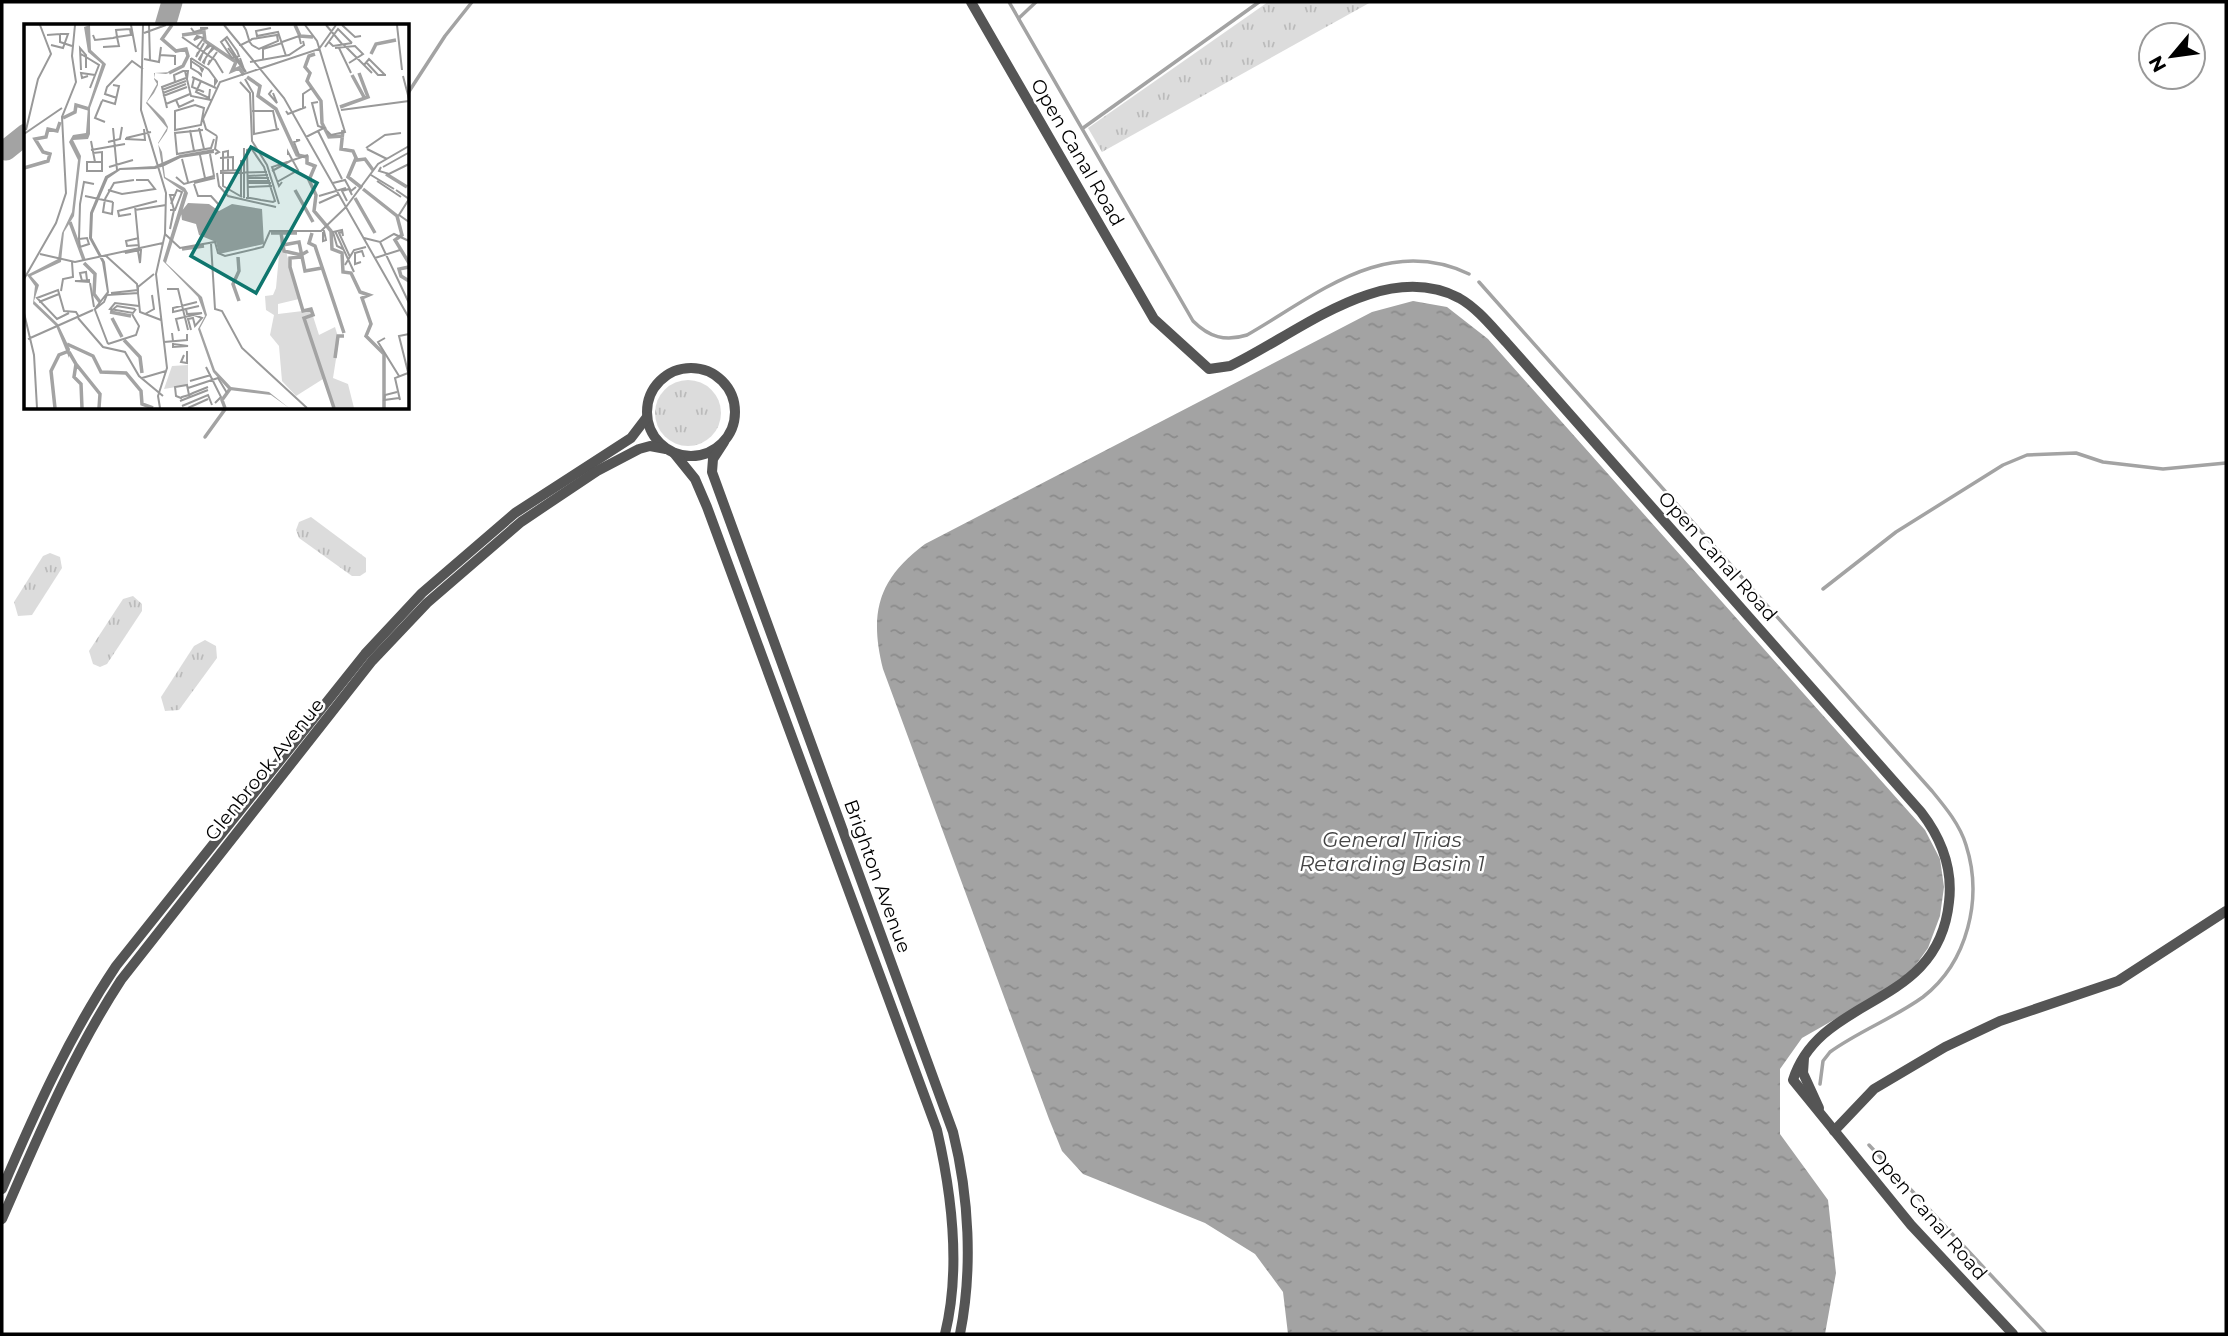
<svg xmlns="http://www.w3.org/2000/svg" width="2228" height="1336" viewBox="0 0 2228 1336" font-family="Montserrat,sans-serif">
<style>
.grass{fill:url(#grass-tufts)}
.water{fill:url(#water-ripples)}
.lines{fill:none;stroke-linecap:round;stroke-linejoin:round}
.stream{stroke:#a3a3a3;stroke-width:3.5}
.river{stroke:#a3a3a3;stroke-width:21}
.tertiary{stroke:#555;stroke-width:10}
.labels{text-anchor:middle;stroke-width:5;stroke-linejoin:round;paint-order:stroke}
.street-label{font-size:19px;fill:#000;stroke:#fff}
.water-label{font-size:21px;font-style:italic;fill:#444;stroke:#fff}
.inset-river{fill:none;stroke:#a3a3a3;stroke-width:3.5}
.inset-road{fill:none;stroke:#999;stroke-width:2}
.view{fill:#0f766e;fill-opacity:0.15;stroke:#0f766e;stroke-width:3.5}
.inset-edge{fill:none;stroke:#000;stroke-width:3.5}
</style>
<defs>
<pattern id="grass-tufts" width="24" height="20" patternUnits="userSpaceOnUse" patternTransform="scale(1.75)"><rect width="24" height="20" fill="#dcdcdc"/><path d="M3 7l-1-3M5 7V3M7 7l1-3M15 17l-1-3M17 17v-4M19 17l1-3" fill="none" stroke="#bbb"/></pattern>
<pattern id="water-ripples" width="26" height="14" patternUnits="userSpaceOnUse" patternTransform="scale(1.75)"><rect width="26" height="14" fill="#a3a3a3"/><path d="M2 4q2-2 4 0t4 0M15 11q2-2 4 0t4 0" fill="none" stroke="#8b8b8b"/></pattern>
</defs>
<rect width="100%" height="100%" fill="#fff"/>
<g class="grass">
<polygon points="1268,2 1371,2 1102,152 1088,128"/>
<circle cx="688" cy="413" r="33"/>
<polygon points="311,517 366,558 366,572 360,576 352,576 299,538 296,530 299,522"/>
<polygon points="50,553 60,557 62,568 32,615 18,616 14,602 43,556"/>
<polygon points="133,596 142,604 142,611 107,664 100,667 93,664 89,651 123,599"/>
<polygon points="205,640 216,646 217,658 179,710 165,711 161,697 194,646"/>
</g>
<path class="water" d="M 1413,301 L 1447,307 L 1488,339 L 1925,830 L 1940,859 L 1944,887 L 1940,916 L 1928,948 L 1910,973 L 1881,993 L 1802,1038 L 1780,1069 L 1780,1134 L 1828,1200 L 1836,1273 L 1825,1334 L 1288,1334 L 1283,1292 L 1255,1254 L 1205,1223 L 1083,1174 L 1062,1151 L 1049,1119 L 883,669 C 869,613 878,579 925,544 L 1372,312 Z"/>
<g class="lines">
<g class="stream">
<path d="M 1009,2 L 1193,321 C 1209,337 1225,342 1247,335 C 1317,295 1385,234 1469,274"/>
<polyline points="1019,18 1036,2"/>
<polyline points="408,93 445,36 472,2"/>
<polyline points="1083,128 1259,2"/>
<path d="M 1479,282 L 1932,791 C 1946,808 1960,825 1966,845 C 1983,898 1968,962 1923,997 C 1894,1018 1859,1031 1830,1052 L 1823,1061 L 1820,1084"/>
<polyline points="205,437 226,408"/>
<polyline points="1823,589 1896,532 2003,465 2027,455 2076,453 2103,462 2163,469 2226,463"/>
<polyline points="1869,1145 2046,1334"/>
</g>
<g class="river">
<polyline points="165,26 172,2"/>
<polyline points="2,149 6,150 26,134"/>
</g>
<g class="tertiary">
<path d="M 971,2 L 1154,319 L 1209,369 L 1230,366 C 1296,335 1383,258 1459,298 C 1477,308 1492,327 1506,342 L 1921,812 C 1941,838 1953,869 1949,902 C 1938,1010 1821,993 1793,1080 L 1911,1225 L 2013,1334"/>
<circle cx="691" cy="412" r="44"/>
<path d="M 724,442 L 713,459 L 712,472 L 953,1132 C 969,1196 973,1269 960,1334"/>
<path d="M 674,453 L 695,479 L 707,507 L 937,1130 C 952,1195 961,1269 945,1334"/>
<polyline points="1804,1058 1803,1073 1819,1108"/>
<polyline points="1834,1131 1874,1089 1945,1047 2000,1021 2118,981 2226,911"/>
<path d="M 2,1189 C 35,1112 69,1036 116,966 L 365,654 L 422,593 L 515,513 L 631,438 L 647,417"/>
<path d="M 2,1219 C 38,1137 72,1055 121,980 L 372,661 L 427,603 L 521,522 L 597,471 L 639,449 L 650,446 L 666,449"/>
</g>
</g>
<g class="labels">
<g class="street-label">
<text transform="translate(1078 152) rotate(60)" y="7">Open Canal Road</text>
<text transform="translate(1718 556) rotate(48)" y="7">Open Canal Road</text>
<text transform="translate(264 769) rotate(-51)" y="7">Glenbrook Avenue</text>
<text transform="translate(878 876) rotate(70)" y="7">Brighton Avenue</text>
<text transform="translate(1929 1214) rotate(49)" y="7">Open Canal Road</text>
</g>
<g class="water-label">
<text x="1392" y="847">General Trias<tspan x="1392" dy="24">Retarding Basin 1</tspan></text>
</g>
</g>
<g transform="translate(24 24)">
<rect width="385" height="385" fill="#fff"/>
<path d="M 257,209 L 275,275 L 254,280 L 254,290 L 287,286 L 295,311 L 311,303 L 315,316 L 309,354 L 324,360 L 330,384 L 310,384 L 299,355 L 272,372 L 258,357 L 255,322 L 246,311 L 250,291 L 242,286 L 241,272 L 249,271 L 252,264 Z" fill="#dcdcdc"/>
<path d="M 164,341 L 164,361 L 140,365 L 148,342 Z" fill="#dcdcdc"/>
<path d="M 66,1 L 67,26 L 82,40 L 66,84 L 66,110 L 64,115 L 49,116 L 57,132 L 50,192 L 40,208 L 37,238 L 7,252 L 15,261 L 10,277 L 34,300 L 46,325 L 45,334 L 32,302 L 9,280 L 11,262 L 3,251 L 34,235 L 38,209 L 48,188 L 54,136 L 45,118 L 49,111 L 62,109 L 64,83 L 78,40 L 64,28 L 60,3 ZM 148,48 L 142,50 L 131,49 L 130,54 L 134,57 L 134,61 L 130,69 L 123,78 L 140,95 L 144,103 L 143,107 L 134,120 L 138,128 L 141,153 L 161,164 L 164,169 L 142,239 L 178,273 L 183,291 L 176,304 L 191,346 L 207,363 L 245,368 L 265,384 L 247,371 L 205,366 L 189,348 L 174,305 L 181,292 L 174,273 L 139,237 L 160,168 L 140,154 L 134,119 L 143,104 L 122,79 L 133,60 L 130,55 L 130,49 ZM 164,179 L 185,180 L 195,187 L 208,180 L 238,185 L 240,220 L 195,230 L 192,218 L 175,211 L 172,200 L 158,196 L 157,188 Z" fill="#a3a3a3"/>
<path class="inset-river" d="M 271,1 L 276,12 L 289,13M 158,11 L 180,8 L 181,17 L 212,38 L 208,47 L 215,44 L 220,51M 291,30 L 285,32 L 281,43 L 286,49 L 283,57 L 297,77 L 298,99 L 305,113 L 320,112M 347,30 L 352,20 L 372,16M 145,49 L 159,42 L 164,32 L 162,25 L 152,27 L 138,15 L 148,1M 328,51 L 340,73M 223,53 L 236,62 L 234,72 L 252,85 L 273,131 L 283,133 L 283,139 L 291,142 L 285,156 L 292,171 L 290,187 L 307,207 L 308,225 L 318,229 L 319,248 L 327,249 L 336,268 L 345,271 L 338,274 L 347,300 L 342,312 L 360,330 L 360,384M 316,83 L 344,73 L 335,49M 39,94 L 51,88 L 52,81 L 65,85M 319,106 L 317,125 L 329,127 L 333,136 L 341,135 L 349,146M 332,134 L 324,153 L 338,164M 0,144 L 24,137 L 26,130 L 19,128 L 11,115 L 22,113 L 24,105 L 33,107 L 36,98M 362,150 L 383,163M 339,165 L 373,192 L 378,211 L 371,216 L 385,239M 271,166 L 289,198M 331,174 L 351,209M 46,198 L 60,236M 247,209 L 273,209M 257,209 L 260,227 L 277,231 L 284,227M 288,209 L 285,219 L 291,222 L 320,309M 259,221 L 275,218 L 281,247 L 298,244M 158,225 L 180,222M 214,233 L 215,247 L 209,260 L 215,277M 277,233 L 266,234 L 266,243 L 279,287 L 287,285 L 289,291 L 280,294 L 310,384M 60,239 L 71,250 L 70,270 L 76,278M 385,243 L 375,245 L 377,252 L 385,257M 86,288 L 107,292M 88,294 L 98,313M 100,316 L 116,333 L 118,349M 43,320 L 69,332 L 77,348 L 102,349 L 117,367 L 118,380 L 129,384M 45,328 L 52,340 L 50,353 L 57,360 L 58,384M 311,334 L 314,312 L 320,312M 52,340 L 76,370 L 75,384M 31,384 L 27,347 L 35,331 L 45,327M 201,384 L 198,376 L 206,365"/>
<path class="inset-road" d="M 107,1 L 112,28M 119,1 L 117,86 L 142,169 L 141,210 L 132,250 L 143,344 L 134,372 L 136,384M 125,1 L 126,37M 200,1 L 260,74 L 385,294M 281,1 L 293,17 L 321,108 L 307,111 L 303,107M 302,1 L 318,20M 318,1 L 331,13 L 337,12M 373,1 L 378,46M 167,4 L 170,8 L 184,4 L 176,4M 247,4 L 232,7 L 233,12 L 254,8 L 262,32M 120,9 L 142,1M 23,11 L 36,10 L 36,18 L 48,22M 69,11 L 71,16 L 89,14 L 93,13 L 107,11 L 106,5 L 92,6 L 93,13 L 95,22 L 79,23M 158,13 L 191,36 L 199,49M 203,13 L 213,27 L 215,32 L 208,34 L 197,18 ZM 201,15 L 222,48M 258,18 L 275,12 L 277,20M 305,18 L 309,22 L 328,19M 319,20 L 348,49M 27,21 L 39,24 L 44,10 L 36,10M 215,21 L 217,21 L 227,16 L 228,15 L 253,11 L 254,17 L 235,25 L 228,21 L 225,17 L 225,16 L 222,6 L 219,1M 173,23 L 179,15 L 179,14 L 173,12 L 170,16 L 176,13M 301,23 L 314,5 L 328,19M 204,24 L 221,48 L 216,34M 311,24 L 331,22 L 339,30 L 325,39M 315,24 L 327,49M 174,28 L 172,33 L 180,19M 57,30 L 75,41 L 66,64M 136,31 L 151,32 L 151,41M 178,31 L 176,36 L 175,35 L 184,21 L 186,22 L 182,25M 182,33 L 180,39 L 179,38 L 189,23 L 190,24 L 186,28M 167,34 L 184,45 L 185,46 L 193,57 L 191,60 L 191,55M 167,34 L 167,44 L 177,50 L 177,51 L 174,48M 120,35 L 135,38 L 137,23M 186,36 L 184,41 L 193,28M 239,36 L 239,25 L 258,19M 167,37 L 179,45 L 178,47 L 176,43M 226,38 L 265,31 L 280,21 L 279,17M 342,38 L 354,51 L 362,51M 340,41 L 345,35 L 361,51M 57,46 L 56,24 L 62,31 L 62,44M 161,47 L 167,72 L 187,76M 64,52 L 58,54 L 57,49 L 71,51M 379,52 L 385,75M 168,53 L 192,64M 170,54 L 168,63 L 180,68M 221,55 L 229,69 L 230,110 L 255,105M 177,57 L 172,68 L 185,74 L 186,65M 151,58 L 150,51 L 159,47 L 164,47 L 163,55M 216,58 L 226,69 L 228,117 L 243,141 L 255,180M 138,66 L 162,57M 248,66 L 245,70 L 253,79 L 249,69M 139,69 L 162,60M 139,72 L 163,63M 93,74 L 81,70 L 83,63 L 108,37 L 119,45M 78,76 L 91,80 L 95,62 L 89,61M 152,76 L 155,83 L 170,76M 78,77 L 71,94 L 81,98M 142,80 L 166,70M 171,81 L 180,84 L 177,101 L 151,106 L 151,87 ZM 143,84 L 138,63 L 162,54M 279,84 L 279,70 L 288,64M 317,86 L 385,77M 228,87 L 249,87 L 253,106M 262,87 L 264,90 L 282,83M 89,104 L 93,146M 175,104 L 180,125M 2,106 L 14,55 L 27,30 L 16,1M 166,106 L 170,127M 179,106 L 151,109 L 153,130 L 187,124 L 190,115M 294,107 L 318,155M 0,110 L 38,84M 193,112 L 182,105 L 179,95 L 196,58 L 295,25 L 312,1M 282,113 L 300,104 L 294,102 L 288,79 L 294,78M 102,114 L 127,108M 101,115 L 121,116 L 120,105M 272,116 L 276,116 L 270,118 L 275,131M 67,117 L 71,138M 84,118 L 96,115 L 98,103M 220,124 L 220,174M 342,124 L 361,111 L 377,109M 343,125 L 363,135M 67,126 L 101,120M 190,128 L 156,133 L 140,141 L 131,144 L 96,145 L 83,154 L 68,189 L 67,214 L 80,238 L 84,268 L 80,278 L 70,286 L 84,268 L 79,238 L 66,214 L 67,189 L 82,153 L 96,145 L 131,143 L 156,132 L 190,126M 191,130 L 195,128 L 191,125 L 193,112M 176,131 L 181,154M 196,134 L 209,133 L 209,146M 158,135 L 164,158M 217,136 L 217,173M 85,143 L 109,136M 357,143 L 355,147 L 365,150 L 385,140M 359,143 L 384,129M 204,146 L 204,127 L 199,128 L 199,162 L 218,173M 62,147 L 78,147 L 78,128 L 69,129M 63,147 L 63,138 L 79,138M 196,147 L 217,146M 248,147 L 268,136M 193,149 L 195,162 L 204,172 L 252,183M 196,149 L 243,148M 347,151 L 370,165M 223,152 L 244,151M 152,153 L 160,160 L 190,152 L 186,130M 223,154 L 245,154M 223,157 L 246,157M 353,157 L 377,173M 253,158 L 274,146 L 264,128 L 264,131M 258,158 L 255,162 L 248,143 L 284,131M 170,159 L 191,154M 224,159 L 247,159M 309,159 L 321,156 L 327,167 L 332,163M 170,160 L 174,172 L 187,172 L 196,182M 224,163 L 248,162M 84,166 L 98,170 L 131,165 L 124,156 L 112,156M 372,166 L 385,175 L 375,191 L 385,198M 61,172 L 89,178M 295,172 L 322,164M 222,174 L 226,174 L 232,175 L 237,176 L 249,178 L 251,177 L 240,143 L 227,124 L 223,126 L 224,174M 81,175 L 90,159 L 110,156M 81,175 L 79,188 L 88,190 L 89,178M 323,177 L 318,167 L 325,165 L 328,171M 295,179 L 315,170M 111,182 L 115,224M 322,183 L 354,140 L 385,122M 111,186 L 142,181M 146,186 L 151,186 L 158,168 L 153,166 L 147,180M 107,190 L 95,192 L 94,187 L 133,177M 149,190 L 146,205 L 150,186 L 146,171 L 152,171M 299,206 L 300,207 L 302,216 L 299,217 L 299,208M 311,207 L 330,248M 319,208 L 315,209 L 326,233M 141,210 L 156,224 L 191,218 L 194,229 L 201,232 L 239,223 L 246,207 L 297,207 L 322,183M 115,214 L 102,217 L 103,222 L 115,221M 340,214 L 356,218 L 370,210 L 385,217M 55,215 L 63,214 L 65,220 L 56,223 L 55,215 L 56,180 L 60,158 L 70,160M 356,218 L 385,279M 187,219 L 191,285 L 198,287 L 218,324 L 283,384M 319,225 L 313,222 L 309,208 L 318,206 L 319,212M 101,229 L 116,226 L 117,226 L 116,239 L 114,227M 16,230 L 51,238 L 139,219M 81,231 L 113,260 L 116,288 L 137,296M 351,234 L 376,226M 337,238 L 331,240 L 331,229 L 338,227 L 340,233M 321,241 L 330,226 L 342,223M 0,255 L 32,199 L 42,169 L 38,93 L 52,58 L 48,32 L 51,1M 66,256 L 51,257 L 66,258M 58,257 L 56,249 L 62,248 L 63,256M 66,259 L 70,283M 143,265 L 154,265 L 164,306M 37,267 L 39,255 L 49,253 L 48,238M 97,268 L 87,269 L 114,266M 83,271 L 114,269 L 114,263 L 130,250M 15,278 L 35,270M 173,278 L 149,284 L 149,288 L 175,282M 112,285 L 109,289 L 86,285 L 91,279 L 115,282M 71,286 L 84,320M 87,287 L 93,282 L 111,285M 0,289 L 10,331 L 13,384M 45,289 L 33,295 L 13,274 L 34,266 L 40,287 L 52,288 L 55,293M 121,290 L 130,285 L 128,271M 54,294 L 79,323 L 101,328 L 115,352 L 139,372M 167,306 L 164,295 L 169,294 L 171,302 L 178,294 L 170,291M 155,307 L 152,295 L 178,289 L 163,290 L 162,285M 148,309 L 149,317 L 149,323 L 164,322 L 149,320M 385,310 L 375,312 L 385,352M 361,314 L 354,318 L 375,352M 4,315 L 69,286M 140,318 L 163,316 L 163,310M 84,320 L 112,311 L 115,302 L 108,290M 160,331 L 157,338 L 163,339 L 163,327M 182,343 L 197,373 L 191,379M 118,354 L 142,347M 166,357 L 187,351M 164,364 L 194,354 L 203,369M 373,368 L 361,371 L 360,376 L 375,374M 166,373 L 165,371 L 163,361 L 151,363 L 152,372 L 157,374 L 158,373 L 165,371 L 169,369 L 184,363M 376,376 L 371,354 L 384,349M 156,377 L 184,366M 158,382 L 184,371 L 188,381M 164,384 L 184,375"/>
<path class="view" d="M 227,123 L 293,159 L 232,269 L 167,232 Z"/>
<rect width="385" height="385" class="inset-edge"/>
</g>
<rect width="2228" height="1336" fill="none" stroke="#000000" stroke-width="7"/>
<g transform="translate(2172 56) rotate(241)"><circle r="33" fill="#ffffff" stroke="#999999" stroke-width="2"/>
<path d="M0-5L12 26L0 18L-12 26Z" fill="#000000"/>
<text y="-10" font-size="19" font-weight="bold" text-anchor="middle" fill="#000000">N</text>
</g>
</svg>
